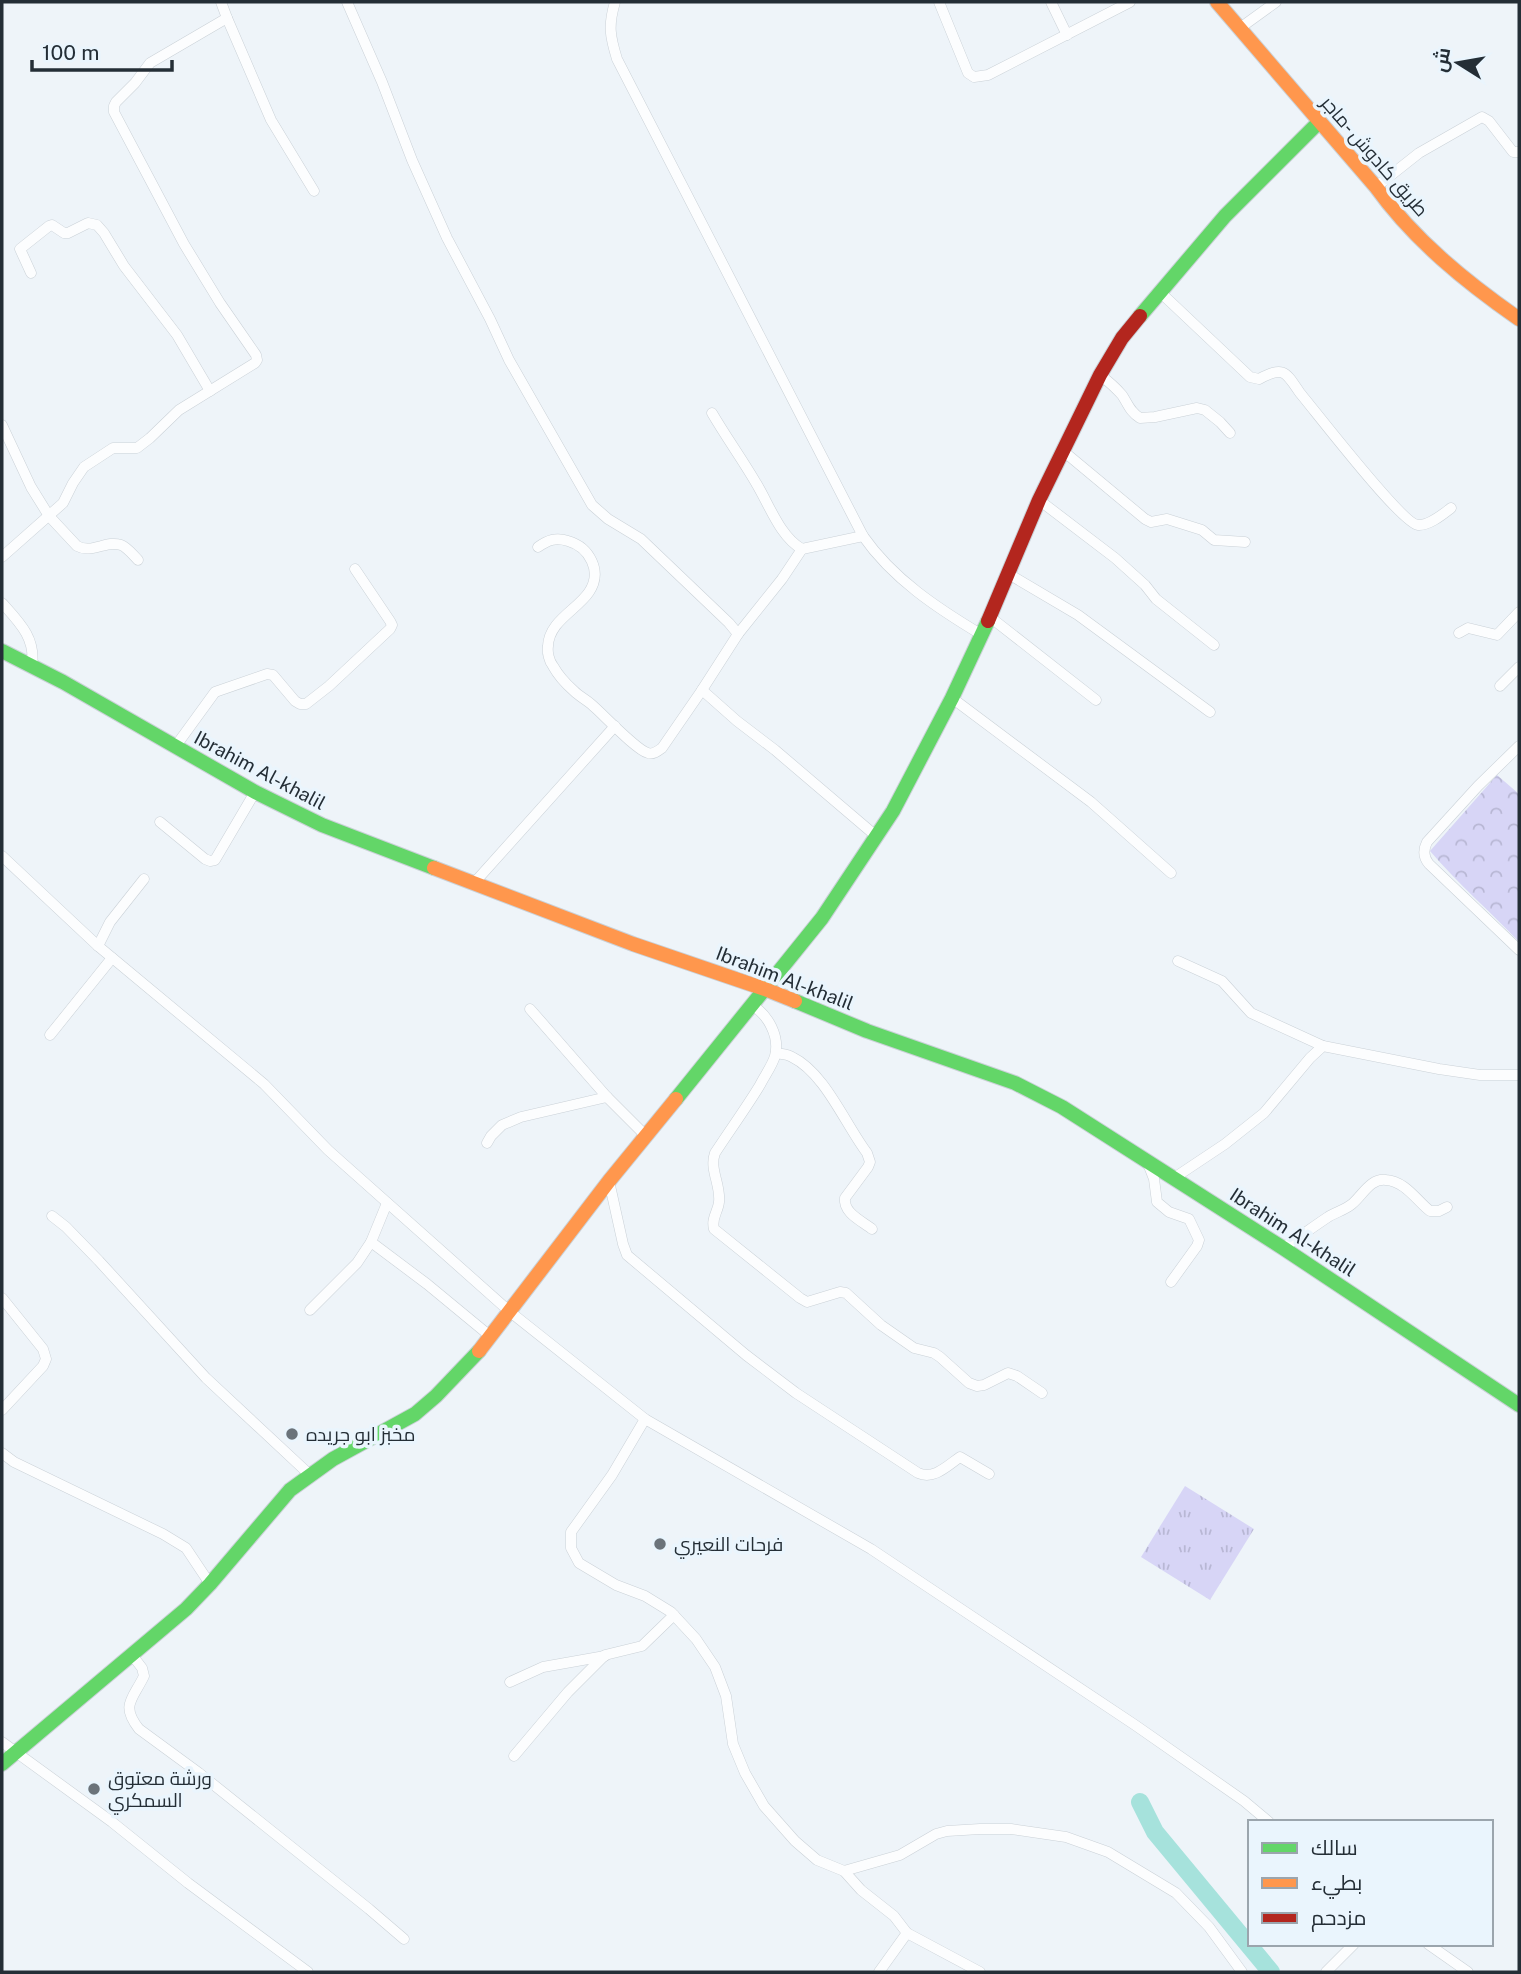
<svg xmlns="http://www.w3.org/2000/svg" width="1521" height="1974" viewBox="0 0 1521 1974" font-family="'Public Sans',Cairo,sans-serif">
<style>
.grass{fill:url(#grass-tufts)}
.park{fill:url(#park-crowns)}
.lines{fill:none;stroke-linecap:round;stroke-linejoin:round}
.river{stroke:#a6e2dc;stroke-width:18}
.street-casing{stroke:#cad1d7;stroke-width:11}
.fast-casing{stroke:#cad1d7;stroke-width:16}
.slow-casing{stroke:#cad1d7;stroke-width:16}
.jam-casing{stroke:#cad1d7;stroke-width:16}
.street{stroke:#fcfdfe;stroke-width:10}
.fast{stroke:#63d668;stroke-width:14}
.slow{stroke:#ff974d;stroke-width:14}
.jam{stroke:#b3261e;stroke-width:14}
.poi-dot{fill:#6b737a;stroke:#eaf5fd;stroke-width:2.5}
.labels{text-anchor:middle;stroke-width:7;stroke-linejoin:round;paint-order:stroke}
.street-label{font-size:19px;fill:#242e36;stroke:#eaf5fd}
.poi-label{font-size:19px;fill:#242e36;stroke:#eaf5fd;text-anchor:start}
</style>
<defs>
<pattern id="grass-tufts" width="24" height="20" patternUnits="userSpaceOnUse" patternTransform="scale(1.75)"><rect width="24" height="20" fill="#d7d5f6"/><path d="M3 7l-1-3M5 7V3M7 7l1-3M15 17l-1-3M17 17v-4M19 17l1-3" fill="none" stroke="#b8b7d4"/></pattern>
<pattern id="park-crowns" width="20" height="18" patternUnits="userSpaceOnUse" patternTransform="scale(1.75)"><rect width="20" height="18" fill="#d7d5f6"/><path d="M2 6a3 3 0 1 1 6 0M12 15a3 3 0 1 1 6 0" fill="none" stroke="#b8b7d4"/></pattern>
</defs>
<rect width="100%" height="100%" fill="#eef4f9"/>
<polygon class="grass" points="1185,1486 1254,1529 1210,1600 1141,1557"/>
<path class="park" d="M 1497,775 L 1519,794 L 1519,942 C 1490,911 1457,883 1430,851 Z"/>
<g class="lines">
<polyline class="river" points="1140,1802 1155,1832 1271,1972"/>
<g class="street-casing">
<g id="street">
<polyline points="347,2 382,82 412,160 447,238 490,319 509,360 592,505 608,519 641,539 729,623 738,634 702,690"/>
<path d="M 615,2 C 608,26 610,36 617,59 L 863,536 C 893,579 937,608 982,635"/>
<polyline points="939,2 968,73 974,77 988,75 1130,2"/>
<polyline points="1051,2 1067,35"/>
<polyline points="227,18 271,120 314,191"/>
<polyline points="1240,28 1276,2"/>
<polyline points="1376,187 1419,153 1482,117 1489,121 1513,152 1519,152"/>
<polyline points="31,273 20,249 49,226 52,225 64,233 68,233 88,223 97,225 104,233 124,266 177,335 210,391"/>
<path d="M 1160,292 L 1250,377 L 1259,379 C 1284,366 1285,371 1300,393 C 1316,412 1402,524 1418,525 C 1429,526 1443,514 1451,508"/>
<path d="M 1100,375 C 1108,381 1115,387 1122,395 C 1128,404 1130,412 1140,418 L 1155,417 L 1197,408 L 1205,410 L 1220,422 L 1230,433"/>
<path d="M 712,413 C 726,437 742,459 756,483 C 769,504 780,537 802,549 L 863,536"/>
<path d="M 2,425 L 31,487 L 49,516 L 77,546 C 92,554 106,540 121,545 C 127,547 133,555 138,560"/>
<polyline points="1062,450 1145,519 1151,522 1167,519 1202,530 1214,540 1245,542"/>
<polyline points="1039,500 1115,558 1145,585 1156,599 1214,645"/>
<path d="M 538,547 C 548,540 556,537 568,541 C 589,547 603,571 589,592 C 577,610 549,621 548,646 C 547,652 549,661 553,666 C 558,675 566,684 574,691 C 579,696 585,699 591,704 C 602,713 636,750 648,753 C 653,755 658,751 662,748 L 702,690 L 737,721 L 775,750 L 876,836"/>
<polyline points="2,557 63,503 73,483 84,467 113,448 137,448 150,438 179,410 255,363 257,360 256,355 220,303 184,244 114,112 114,106 116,102 135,83 150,63 227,18 221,2"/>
<polyline points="1007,573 1078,615 1210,712"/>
<path d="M 2,603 C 19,622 36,638 32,666"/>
<polyline points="990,617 1096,700"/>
<polyline points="1459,633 1468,628 1497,635 1519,612"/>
<polyline points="738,634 782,579 802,549"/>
<polyline points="1500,686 1519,667"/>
<polyline points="952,698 1091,802 1171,873"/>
<path d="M 1519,746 L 1478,786 L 1427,842 C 1423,850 1423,857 1429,864 L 1519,950"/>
<polyline points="175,747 215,692 267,674 273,675 295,701 300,704 306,704 329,686 390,629 392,625 390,621 355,569"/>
<polyline points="160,822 205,859 210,861 215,860 255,792"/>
<polyline points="2,856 98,946 264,1084 328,1150 509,1311 645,1419 871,1549 1135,1725 1244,1801 1269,1822"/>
<polyline points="475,882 615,726"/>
<polyline points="98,946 110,922 144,879"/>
<polyline points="1178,961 1222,981 1251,1013 1323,1046"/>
<path d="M 752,1005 C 768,1015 780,1036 775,1056 C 772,1066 765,1075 760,1085 C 746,1108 730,1130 715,1153 C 709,1169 721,1185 719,1202 C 718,1212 711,1218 714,1229 L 800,1298 L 807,1302 L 840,1292 L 846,1293 L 881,1325 L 914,1348 L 934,1353 L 940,1357 L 969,1383 L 977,1386 L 984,1385 L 1008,1373 L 1017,1376 L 1042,1393"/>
<polyline points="530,1009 607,1097 646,1136"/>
<polyline points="50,1035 112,958"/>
<path d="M 776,1053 C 781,1054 788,1054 792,1057 C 825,1073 845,1124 867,1153 L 870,1162 L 868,1167 L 845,1198 C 843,1213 862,1221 872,1229"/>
<polyline points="487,1143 491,1136 502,1125 521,1117 607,1097"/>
<polyline points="1147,1161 1154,1179 1157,1202 1169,1212 1189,1219 1199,1240 1197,1246 1171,1282"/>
<polyline points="1174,1178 1225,1144 1264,1113 1310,1058 1323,1046 1439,1069 1480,1075 1519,1075"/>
<path d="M 609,1181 L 623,1244 L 627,1255 L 746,1355 L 796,1393 L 918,1473 C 934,1480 947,1466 960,1457 L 989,1474"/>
<polyline points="52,1216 66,1227 99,1261 206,1378 310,1475"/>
<polyline points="371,1242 427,1284 490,1336"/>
<path d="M 1283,1248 C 1298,1238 1313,1227 1328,1217 C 1336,1212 1345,1210 1352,1204 C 1363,1195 1370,1178 1386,1180 C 1405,1181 1417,1201 1430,1211 L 1439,1211 L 1447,1207"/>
<polyline points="2,1298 43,1349 46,1359 43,1366 2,1410"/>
<polyline points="310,1310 357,1263 371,1242 387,1203"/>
<polyline points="645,1419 612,1475 571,1532 571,1548 579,1563 616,1585 645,1596 671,1612 696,1639 715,1667 726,1696 733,1744 745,1773 764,1806 795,1841 817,1860 844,1871 861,1890 894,1916 907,1933 980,1972"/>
<polyline points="2,1453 14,1462 163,1534 186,1548 210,1584"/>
<path d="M 132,1655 L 142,1668 L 144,1676 C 133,1699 120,1705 139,1729 L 199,1773 L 369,1909 L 404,1939"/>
<polyline points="510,1682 543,1667 605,1656"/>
<polyline points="2,1742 112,1822 188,1883 308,1972"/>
<polyline points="514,1756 568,1692 605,1655 642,1646 674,1615"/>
<polyline points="844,1871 900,1855 936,1834 947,1831 980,1829 1011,1829 1066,1837 1108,1852 1176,1893 1209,1927 1242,1972"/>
<polyline points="1428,1944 1468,1972"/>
<polyline points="879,1972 907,1933"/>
<polyline points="1326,1972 1354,1944"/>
</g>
</g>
<g class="fast-casing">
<g id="fast">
<polyline points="1140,316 1225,216 1319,122"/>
<polyline points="2,651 63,682 255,792 322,825 434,868"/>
<polyline points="795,1001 867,1031 1015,1083 1062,1107 1283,1248 1519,1405"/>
<polyline points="676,1099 822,918 893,811 952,698 988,621"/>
<polyline points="2,1764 186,1609 210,1584 290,1490 333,1459 415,1414 436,1396 479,1351"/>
</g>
</g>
<g class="slow-casing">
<g id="slow">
<path d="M 1217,2 L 1376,187 C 1414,240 1466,282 1519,319"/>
<polyline points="434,868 633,944 765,989 795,1001"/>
<polyline points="479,1351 609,1181 676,1099"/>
</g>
</g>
<g class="jam-casing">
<polyline id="jam" points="988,621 1039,500 1100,375 1122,338 1140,316"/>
</g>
<use href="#street" class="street"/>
<use href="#fast" class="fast"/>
<use href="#slow" class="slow"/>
<use href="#jam" class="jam"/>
</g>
<g class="poi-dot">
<circle cx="292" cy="1434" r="7"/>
<circle cx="660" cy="1544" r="7"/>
<circle cx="94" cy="1789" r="7"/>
</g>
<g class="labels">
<g class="street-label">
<text transform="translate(1375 156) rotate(49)" y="7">طريق كادوش -ماجر</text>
<text transform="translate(260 770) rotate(28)" y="7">Ibrahim Al-khalil</text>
<text transform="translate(785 978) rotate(21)" y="7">Ibrahim Al-khalil</text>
<text transform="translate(1293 1232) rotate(33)" y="7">Ibrahim Al-khalil</text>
</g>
<g class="poi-label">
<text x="306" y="1441">مخبز ابو جريده</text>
<text x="674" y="1551">فرحات النعيري</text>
<text x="108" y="1785">ورشة معتوق<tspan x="108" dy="22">السمكري</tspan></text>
</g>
</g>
<rect width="1521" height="1974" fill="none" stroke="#242e36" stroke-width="7"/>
<rect x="1248" y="1820" width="245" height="126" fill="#eaf5fd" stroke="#9ba5ad" stroke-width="2"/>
<rect x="1262" y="1843" width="35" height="10" fill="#63d668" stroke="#9ba5ad" stroke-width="2"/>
<text x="1311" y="1855" font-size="21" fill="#242e36">سالك</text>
<rect x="1262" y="1878" width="35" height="10" fill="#ff974d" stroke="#9ba5ad" stroke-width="2"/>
<text x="1311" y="1890" font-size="21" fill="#242e36">بطيء</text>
<rect x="1262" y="1913" width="35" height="10" fill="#b3261e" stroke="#9ba5ad" stroke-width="2"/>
<text x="1311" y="1925" font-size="21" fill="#242e36">مزدحم</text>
<g transform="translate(1458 63) rotate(281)" stroke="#eaf5fd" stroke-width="5" paint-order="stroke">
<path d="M0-5L12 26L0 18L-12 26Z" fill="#242e36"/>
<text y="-10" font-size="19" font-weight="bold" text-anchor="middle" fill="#242e36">ش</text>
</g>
<path d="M32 60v10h140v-10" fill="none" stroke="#242e36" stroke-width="3.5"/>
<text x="42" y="60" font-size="21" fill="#242e36" stroke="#eaf5fd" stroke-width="5" paint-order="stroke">100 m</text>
</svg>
